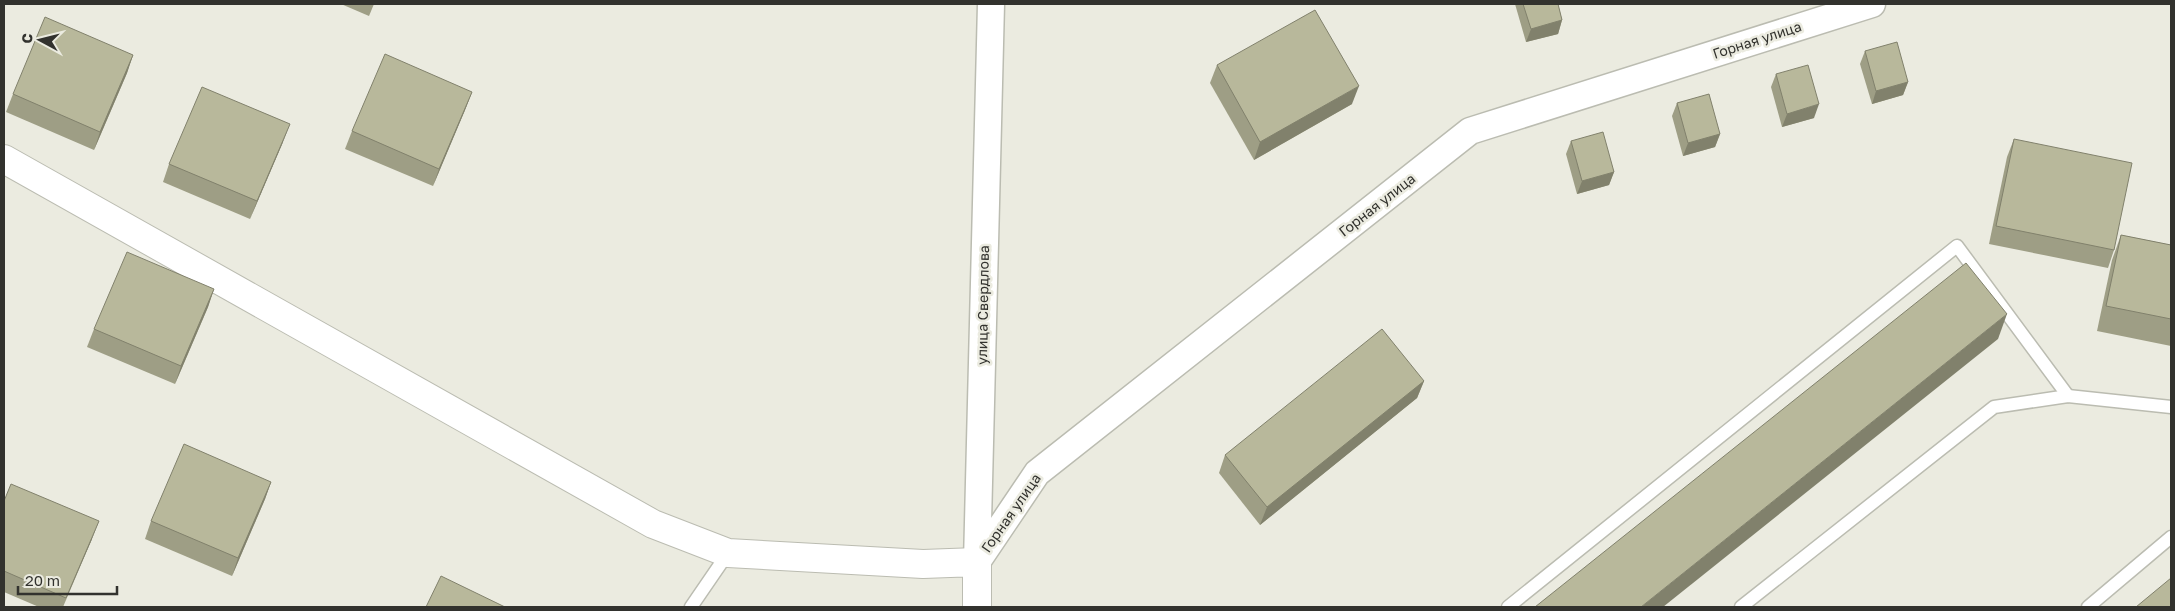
<svg xmlns="http://www.w3.org/2000/svg" width="2175" height="611" viewBox="0 0 2175 611" font-family="'Golos Text',sans-serif">
<style>
.lines{fill:none;stroke-linecap:round;stroke-linejoin:round}
.service-casing{stroke:#bbbcb1;stroke-width:15}
.minor-casing{stroke:#bbbcb1;stroke-width:29}
.tertiary-casing{stroke:#bbbcb1;stroke-width:30}
.service{stroke:#fff;stroke-width:12}
.minor{stroke:#fff;stroke-width:26}
.tertiary{stroke:#fff;stroke-width:28}
.wall{fill:#9e9e85}
.shaded-wall{fill:#81816c}
.building{fill:#b8b89b;stroke:#81816c}
.labels{text-anchor:middle;stroke-width:5;stroke-linejoin:round;paint-order:stroke}
.street-label{font-size:14px;fill:#32322e;stroke:#ebebe0}
</style>
<rect width="100%" height="100%" fill="#ebebe0"/>
<g class="lines">
<g class="service-casing">
<g id="service">
<polyline points="691,607 728,553"/>
<polyline points="1508,607 1957,246 2068,396"/>
<polyline points="1741,607 1994,407 2068,396 2171,407"/>
<polyline points="2088,607 2171,537"/>
</g>
</g>
<g class="minor-casing">
<g id="minor">
<polyline points="977,562 1037,473 1470,131 1872,4"/>
<polyline points="977,562 991,4"/>
</g>
</g>
<g class="tertiary-casing">
<polyline id="tertiary" points="4,159 653,524 728,553 923,564 977,562 977,607"/>
</g>
<use href="#service" class="service"/>
<use href="#minor" class="minor"/>
<use href="#tertiary" class="tertiary"/>
</g>
<g class="wall">
<polygon points="341,4 374,4 369,16"/>
<polygon points="1515,4 1558,4 1562,20 1558,34 1526,42"/>
<polygon points="1865,51 1908,82 1903,95 1872,104 1860,64"/>
<polygon points="133,55 127,73 94,150 6,112 13,94"/>
<polygon points="1217,65 1352,104 1254,160 1210,83"/>
<polygon points="1776,74 1814,118 1782,127 1771,87"/>
<polygon points="472,92 465,110 433,186 345,149 352,131"/>
<polygon points="1677,103 1720,134 1715,147 1683,156 1672,116"/>
<polygon points="2014,139 2114,250 2108,268 1989,244 2007,157"/>
<polygon points="1571,141 1614,172 1609,185 1577,194 1566,154"/>
<polygon points="283,142 250,219 163,182 169,164"/>
<polygon points="2121,235 2171,245 2171,346 2097,331 2112,260"/>
<polygon points="214,289 208,307 175,384 87,347 94,329"/>
<polygon points="1424,381 1417,398 1260,525 1219,473 1225,455"/>
<polygon points="271,482 265,499 232,576 145,539 151,521"/>
<polygon points="4,501 92,539 63,607 39,607 4,592"/>
</g>
<g class="shaded-wall">
<polygon points="1562,20 1558,34 1526,42 1531,29"/>
<polygon points="133,55 127,73 94,150 100,132"/>
<polygon points="1908,82 1903,95 1872,104 1876,91"/>
<polygon points="1359,86 1352,104 1254,160 1260,142"/>
<polygon points="472,92 465,110 433,186 439,169"/>
<polygon points="1819,104 1814,118 1782,127 1787,114"/>
<polygon points="290,124 283,142 250,219 257,201"/>
<polygon points="1720,134 1715,147 1683,156 1688,143"/>
<polygon points="1614,172 1609,185 1577,194 1582,181"/>
<polygon points="214,289 208,307 175,384 181,366"/>
<polygon points="2007,314 1998,339 1663,607 1641,607"/>
<polygon points="1424,381 1417,398 1260,525 1267,507"/>
<polygon points="271,482 265,499 232,576 238,558"/>
<polygon points="99,521 92,539 62,607 66,598"/>
</g>
<g class="building">
<polygon points="1523,4 1558,4 1562,20 1531,29"/>
<polygon points="1315,10 1359,86 1260,142 1217,65"/>
<polygon points="45,17 133,55 100,132 13,94"/>
<polygon points="1897,42 1908,82 1876,91 1865,51"/>
<polygon points="385,54 472,92 439,169 352,131"/>
<polygon points="1808,65 1819,104 1787,114 1776,74"/>
<polygon points="202,87 290,124 257,201 169,164"/>
<polygon points="1709,94 1720,134 1688,143 1677,103"/>
<polygon points="1603,132 1614,172 1582,181 1571,141"/>
<polygon points="2014,139 2132,163 2114,250 1996,226"/>
<polygon points="2121,235 2171,245 2171,319 2106,306"/>
<polygon points="127,252 214,289 181,366 94,329"/>
<polygon points="1966,263 2007,314 1641,607 1535,607"/>
<polygon points="1382,329 1424,381 1267,507 1225,455"/>
<polygon points="184,444 271,482 238,558 151,521"/>
<polygon points="11,484 99,521 66,598 4,571 4,501"/>
<polygon points="441,576 505,607 426,607"/>
<polygon points="2171,578 2171,607 2136,607"/>
</g>
<g class="labels">
<g class="street-label">
<text transform="translate(1757 40) rotate(-18)" y="5">Горная улица</text>
<text transform="translate(1377 205) rotate(-38)" y="5">Горная улица</text>
<text transform="translate(983 305) rotate(-89)" y="5">улица Свердлова</text>
<text transform="translate(1011 513) rotate(-55)" y="5">Горная улица</text>
</g>
</g>
<rect width="2175" height="611" fill="none" stroke="#32322e" stroke-width="10"/>
<g transform="translate(40 40) rotate(277)" stroke="#ebebe0" stroke-width="4" paint-order="stroke">
<path d="M0-4L9 19L0 12L-9 19Z" fill="#32322e"/>
<text y="-8" font-size="14" font-weight="bold" text-anchor="middle" fill="#32322e">С</text>
</g>
<path d="M18 586v8h99v-8" fill="none" stroke="#32322e" stroke-width="2.5"/>
<text x="25" y="586" font-size="15" fill="#32322e" stroke="#ebebe0" stroke-width="4" paint-order="stroke">20 m</text>
</svg>
